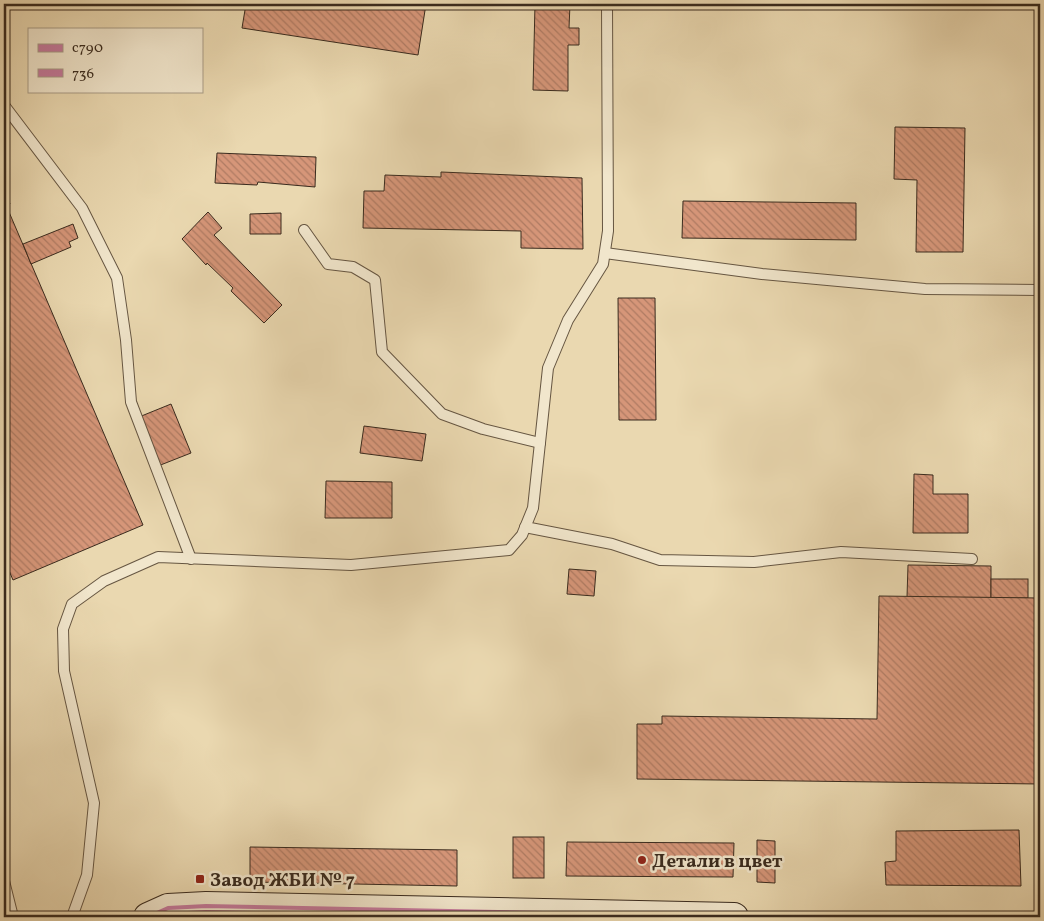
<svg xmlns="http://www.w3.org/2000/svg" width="1044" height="921" viewBox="0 0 1044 921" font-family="Vollkorn,serif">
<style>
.building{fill:url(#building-back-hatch);stroke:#3a2b1e}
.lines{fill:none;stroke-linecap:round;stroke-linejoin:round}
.lane-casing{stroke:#665642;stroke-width:12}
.secondary-casing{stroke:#3a2b1e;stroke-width:30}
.lane{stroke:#f1e6cc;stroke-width:10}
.secondary{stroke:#f1e6cc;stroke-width:28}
.bus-1-casing{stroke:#f1e6cc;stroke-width:8}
.bus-2-casing{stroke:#f1e6cc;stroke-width:8}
.bus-1{stroke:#c4799c;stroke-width:4}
.bus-2{stroke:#c4799c;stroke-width:4}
.poi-dot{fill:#8f2418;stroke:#f1e6cc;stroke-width:2}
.labels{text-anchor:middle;stroke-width:5;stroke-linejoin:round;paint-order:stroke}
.poi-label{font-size:19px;font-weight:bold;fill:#3a2b1e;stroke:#f1e6cc;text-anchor:start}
</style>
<defs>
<pattern id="building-back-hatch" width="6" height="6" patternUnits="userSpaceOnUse" patternTransform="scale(1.25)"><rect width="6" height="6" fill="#d69679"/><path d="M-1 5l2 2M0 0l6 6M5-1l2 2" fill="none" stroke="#af7b63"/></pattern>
</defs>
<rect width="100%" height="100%" fill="#ead8b0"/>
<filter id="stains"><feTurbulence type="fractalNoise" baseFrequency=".004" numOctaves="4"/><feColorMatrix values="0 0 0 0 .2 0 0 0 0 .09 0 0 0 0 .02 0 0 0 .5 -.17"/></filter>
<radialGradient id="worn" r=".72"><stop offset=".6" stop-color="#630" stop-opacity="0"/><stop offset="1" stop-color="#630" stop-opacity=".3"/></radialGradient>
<g class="building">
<polygon points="246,4 426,4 418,55 242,28"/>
<polygon points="535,4 570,4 569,28 579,28 579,45 568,45 568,91 533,90"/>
<polygon points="895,127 965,128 963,252 916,252 917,180 894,179"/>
<polygon points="217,153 316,157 315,187 258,182 257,185 215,183"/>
<polygon points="441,172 582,178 583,249 521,248 521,231 363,228 364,191 384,191 385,175 441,177"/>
<polygon points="4,190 10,204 6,205 143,525 13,580 4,559"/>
<polygon points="683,201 856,203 856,240 682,238"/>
<polygon points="208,212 222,228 214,235 282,305 264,323 231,291 233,288 207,263 206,265 182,239"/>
<polygon points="281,213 281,234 250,234 250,214"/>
<polygon points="73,224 78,238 69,242 71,247 31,264 23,244"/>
<polygon points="618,298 655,298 656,420 619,420"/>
<polygon points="171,404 191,453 158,466 139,417"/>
<polygon points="364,426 426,434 422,461 360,453"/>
<polygon points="914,474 933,475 933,494 968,494 968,533 913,533"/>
<polygon points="326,481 392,482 392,518 325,518"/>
<polygon points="908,565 991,566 991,598 907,597"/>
<polygon points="569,569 596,571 594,596 567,594"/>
<rect x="991" y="579" width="37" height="19"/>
<polygon points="879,596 1040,598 1040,784 637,779 637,724 662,724 662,716 877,719"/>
<polygon points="1019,830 1021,886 886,885 885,862 896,861 896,831"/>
<rect x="513" y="837" width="31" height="41"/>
<polygon points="757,840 775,841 775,883 757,882"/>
<polygon points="567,842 734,843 733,877 566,876"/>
<polygon points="250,847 457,850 457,886 250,882"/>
</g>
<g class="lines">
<g class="lane-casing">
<g id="lane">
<polyline points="4,105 82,208 117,278 126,340 131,402 191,559"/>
<polyline points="304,230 328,264 353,267 375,280 382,352 442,414 483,429 540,443"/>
<polyline points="605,253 762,274 925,289 1040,290"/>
<polyline points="525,527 612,544 660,560 754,562 841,552 972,559"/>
<polyline points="4,881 13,917"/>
<polyline points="72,917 87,875 94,803 64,671 63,629 72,604 104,581 158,557 351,565 509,550 522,535 533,508 548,368 568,320 603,264 608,231 607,4"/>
</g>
</g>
<g class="secondary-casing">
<polyline id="secondary" points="148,917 168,908 206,906 734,917"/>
</g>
<use href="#lane" class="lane"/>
<use href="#secondary" class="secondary"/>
<g class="bus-1-casing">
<polyline id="bus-1" points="148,917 168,908 206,906 734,917"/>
</g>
<g class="bus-2-casing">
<polyline id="bus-2" points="163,917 169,914 206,912 446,917"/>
</g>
<use href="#bus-1" class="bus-1"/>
<use href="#bus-2" class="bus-2"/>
</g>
<g class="poi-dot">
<circle cx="642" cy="860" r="5"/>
<rect x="195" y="874" width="10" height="10" rx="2.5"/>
</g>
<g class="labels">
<g class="poi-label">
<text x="652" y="867">Детали в цвет</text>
<text x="210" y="886">Завод ЖБИ № 7</text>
</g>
</g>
<rect width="1044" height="921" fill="none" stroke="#ead8b0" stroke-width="20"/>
<rect x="5" y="5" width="1034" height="911" fill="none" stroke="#3a2b1e" stroke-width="2.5"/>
<rect x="10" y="10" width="1024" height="901" fill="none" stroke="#3a2b1e"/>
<rect x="28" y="28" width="175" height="65" fill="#f1e6cc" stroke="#a89b86"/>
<rect x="38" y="44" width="25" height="8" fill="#c4799c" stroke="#a89b86"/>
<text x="72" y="52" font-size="15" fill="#3a2b1e">с790</text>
<rect x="38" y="69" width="25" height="8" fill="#c4799c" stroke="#a89b86"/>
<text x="72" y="78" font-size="15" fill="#3a2b1e">736</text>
<rect width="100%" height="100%" filter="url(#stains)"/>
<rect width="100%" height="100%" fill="url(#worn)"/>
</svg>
